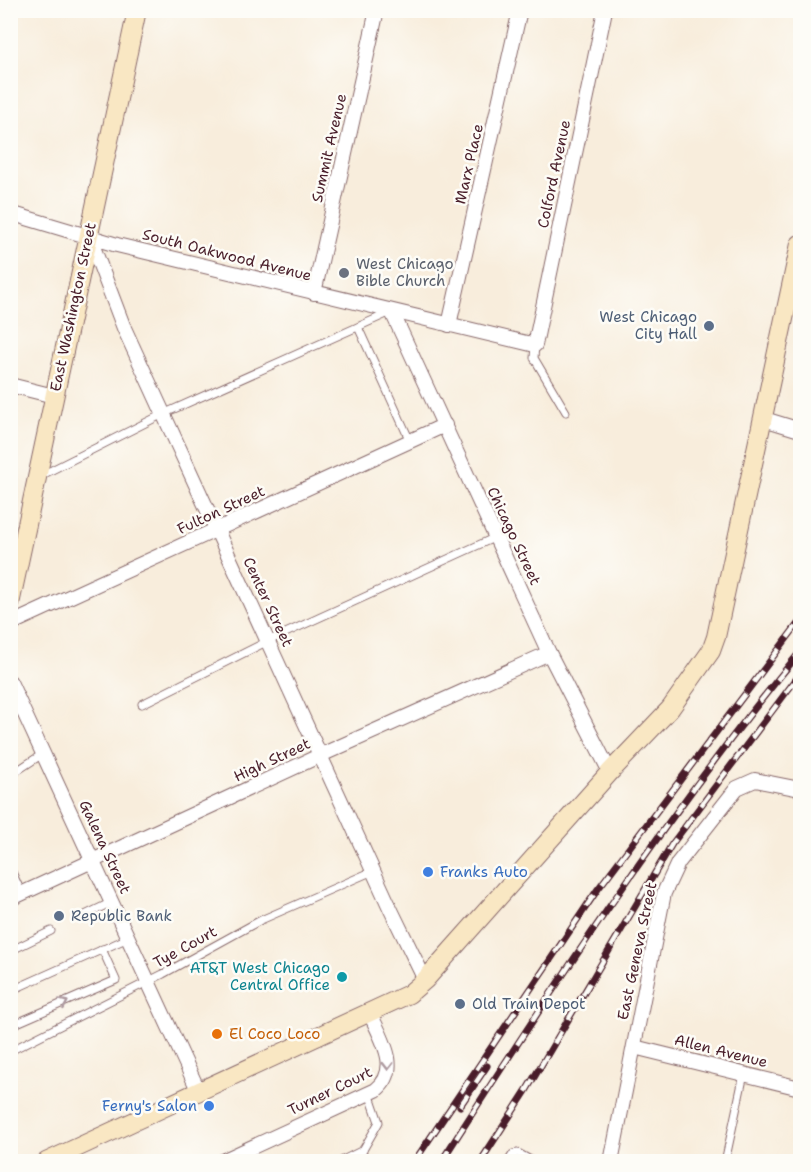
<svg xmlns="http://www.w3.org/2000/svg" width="811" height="1172" viewBox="0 0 811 1172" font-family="'Shantell Sans',sans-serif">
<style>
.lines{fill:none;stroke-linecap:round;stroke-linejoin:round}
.lane-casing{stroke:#876769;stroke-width:9}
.street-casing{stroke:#876769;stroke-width:16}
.secondary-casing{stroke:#876769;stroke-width:20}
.lane{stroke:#fff;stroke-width:7}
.street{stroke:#fff;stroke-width:14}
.secondary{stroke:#f9e7c3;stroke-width:18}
.rail-casing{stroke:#4a1f2b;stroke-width:7}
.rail{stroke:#fdfcf7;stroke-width:4.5;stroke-dasharray:14;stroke-linecap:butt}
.oneway{stroke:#ae9aa0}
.worship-dot{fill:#6b7280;stroke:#fdfcf7;stroke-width:2}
.service-dot{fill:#5c6f8a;stroke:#fdfcf7;stroke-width:2}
.shop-dot{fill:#3f7fe0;stroke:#fdfcf7;stroke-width:2}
.culture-dot{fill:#0f9aa8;stroke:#fdfcf7;stroke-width:2}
.food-dot{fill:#e8710a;stroke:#fdfcf7;stroke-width:2}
.labels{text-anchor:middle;stroke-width:5;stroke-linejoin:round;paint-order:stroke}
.street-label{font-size:15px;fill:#4a1f2b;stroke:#fdfcf7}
.worship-label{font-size:15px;fill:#5b616d;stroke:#fdfcf7;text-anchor:start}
.service-label{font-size:15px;fill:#4e5e75;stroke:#fdfcf7;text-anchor:start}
.shop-label{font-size:15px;fill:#366cbe;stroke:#fdfcf7;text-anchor:start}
.culture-label{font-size:15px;fill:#0d838f;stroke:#fdfcf7;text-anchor:end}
.food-label{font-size:15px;fill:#c56008;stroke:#fdfcf7;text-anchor:start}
</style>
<rect width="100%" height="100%" fill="#fdfcf7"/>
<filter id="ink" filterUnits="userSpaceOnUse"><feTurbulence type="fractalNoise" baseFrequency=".0167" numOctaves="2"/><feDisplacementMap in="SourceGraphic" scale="12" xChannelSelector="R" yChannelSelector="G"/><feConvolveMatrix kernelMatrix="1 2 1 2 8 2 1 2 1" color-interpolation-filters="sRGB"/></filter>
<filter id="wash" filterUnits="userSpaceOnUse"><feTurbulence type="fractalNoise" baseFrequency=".008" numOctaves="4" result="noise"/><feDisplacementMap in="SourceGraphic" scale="24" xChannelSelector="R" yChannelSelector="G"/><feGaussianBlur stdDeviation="1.35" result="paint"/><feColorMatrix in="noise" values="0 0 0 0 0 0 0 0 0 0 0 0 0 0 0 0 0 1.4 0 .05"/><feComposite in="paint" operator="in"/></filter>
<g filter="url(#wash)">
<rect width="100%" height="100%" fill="#f8eddc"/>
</g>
<g filter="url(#ink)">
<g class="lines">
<g class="lane-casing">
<g id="lane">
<polyline points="358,327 410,441"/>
<polyline points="535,345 534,358 566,412"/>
<polyline points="40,476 163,414 391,312"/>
<polyline points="142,704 268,641 496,537"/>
<polyline points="10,784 12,774 44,753"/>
<polyline points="10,868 22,894"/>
<polyline points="85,915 112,902"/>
<polyline points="10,951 51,931"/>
<polyline points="10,991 128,938"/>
<polyline points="10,1026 116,980 102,949"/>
<polyline points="10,1051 163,974 261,920 373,871"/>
<polyline points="339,1162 363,1150"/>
<polyline points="356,1162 379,1122 369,1093"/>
<polyline points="508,1162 513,1154 518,1153 534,1162"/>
<polyline points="725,1162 744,1074"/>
</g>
</g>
<g class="street-casing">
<g id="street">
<polyline points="10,213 117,245 535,345 605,10"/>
<polyline points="89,236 124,328 391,910 425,980"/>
<polyline points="314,293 377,10"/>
<polyline points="392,312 549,653 610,772"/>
<polyline points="449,325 520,10"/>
<polyline points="10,385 54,396"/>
<polyline points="764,419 800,430"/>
<polyline points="10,624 445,425"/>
<polyline points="10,682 199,1092"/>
<polyline points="10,899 321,755 549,653"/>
<polyline points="634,1047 800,1088"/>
<path d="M 220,1162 L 376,1090 C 403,1068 380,1037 369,1011"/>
<polyline points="611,1162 664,893 678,863 737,788 755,780 800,789"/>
</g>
</g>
<g class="secondary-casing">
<g id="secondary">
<polyline points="10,604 137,10"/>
<polyline points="46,1162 409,994 425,980 610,772 670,709 711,651 716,637 800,244"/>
</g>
</g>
<use href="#lane" class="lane"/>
<use href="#street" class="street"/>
<use href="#secondary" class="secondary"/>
<g class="rail-casing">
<g id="rail">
<polyline points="460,1106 487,1066"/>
<polyline points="414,1162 598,889 800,621"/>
<path d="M 441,1162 C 554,986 667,813 800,652"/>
<polyline points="480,1162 526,1091 672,844 800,674"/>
</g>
</g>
<use href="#rail" class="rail"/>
</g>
<defs><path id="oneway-chevron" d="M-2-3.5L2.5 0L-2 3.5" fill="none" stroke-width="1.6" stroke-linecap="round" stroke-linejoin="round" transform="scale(1.5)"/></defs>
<g class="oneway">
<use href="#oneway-chevron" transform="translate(64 1003) rotate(-24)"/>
<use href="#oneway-chevron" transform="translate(388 1066) rotate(90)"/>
</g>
</g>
<circle class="worship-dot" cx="344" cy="273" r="6"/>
<g class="service-dot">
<circle cx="709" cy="326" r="6"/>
<circle cx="59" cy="916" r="6"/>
<circle cx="460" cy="1004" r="6"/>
</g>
<g class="shop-dot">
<circle cx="428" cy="872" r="6"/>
<circle cx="209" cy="1106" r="6"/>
</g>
<circle class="culture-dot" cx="342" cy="977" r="6"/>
<circle class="food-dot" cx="217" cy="1034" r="6"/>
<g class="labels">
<g class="street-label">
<text transform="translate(329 148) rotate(-77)" y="5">Summit Avenue</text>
<text transform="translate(469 164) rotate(-77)" y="5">Marx Place</text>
<text transform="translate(554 174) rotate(-78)" y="5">Colford Avenue</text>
<text transform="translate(227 255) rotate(14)" y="5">South Oakwood Avenue</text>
<text transform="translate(73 307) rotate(-78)" y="5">East Washington Street</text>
<text transform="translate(221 510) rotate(-25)" y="5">Fulton Street</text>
<text transform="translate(514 536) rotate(65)" y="5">Chicago Street</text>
<text transform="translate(268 602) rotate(65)" y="5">Center Street</text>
<text transform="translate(272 760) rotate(-25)" y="5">High Street</text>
<text transform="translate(105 847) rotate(65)" y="5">Galena Street</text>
<text transform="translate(185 947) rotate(-29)" y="5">Tye Court</text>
<text transform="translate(637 951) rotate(-78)" y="5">East Geneva Street</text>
<text transform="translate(721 1051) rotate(14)" y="5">Allen Avenue</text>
<text transform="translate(330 1091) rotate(-26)" y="5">Turner Court</text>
</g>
<g class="worship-label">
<text x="356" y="269">West Chicago<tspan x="356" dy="17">Bible Church</tspan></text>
</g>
<g class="service-label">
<text x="697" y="322" text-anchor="end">West Chicago<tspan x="697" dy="17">City Hall</tspan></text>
<text x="71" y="921">Republic Bank</text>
<text x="472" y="1009">Old Train Depot</text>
</g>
<g class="shop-label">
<text x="440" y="877">Franks Auto</text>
<text x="197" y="1111" text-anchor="end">Ferny's Salon</text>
</g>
<g class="culture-label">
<text x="330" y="973">AT&amp;T West Chicago<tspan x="330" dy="17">Central Office</tspan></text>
</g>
<g class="food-label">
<text x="229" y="1039">El Coco Loco</text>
</g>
</g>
<rect width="811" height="1172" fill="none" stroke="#fdfcf7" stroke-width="36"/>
</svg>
